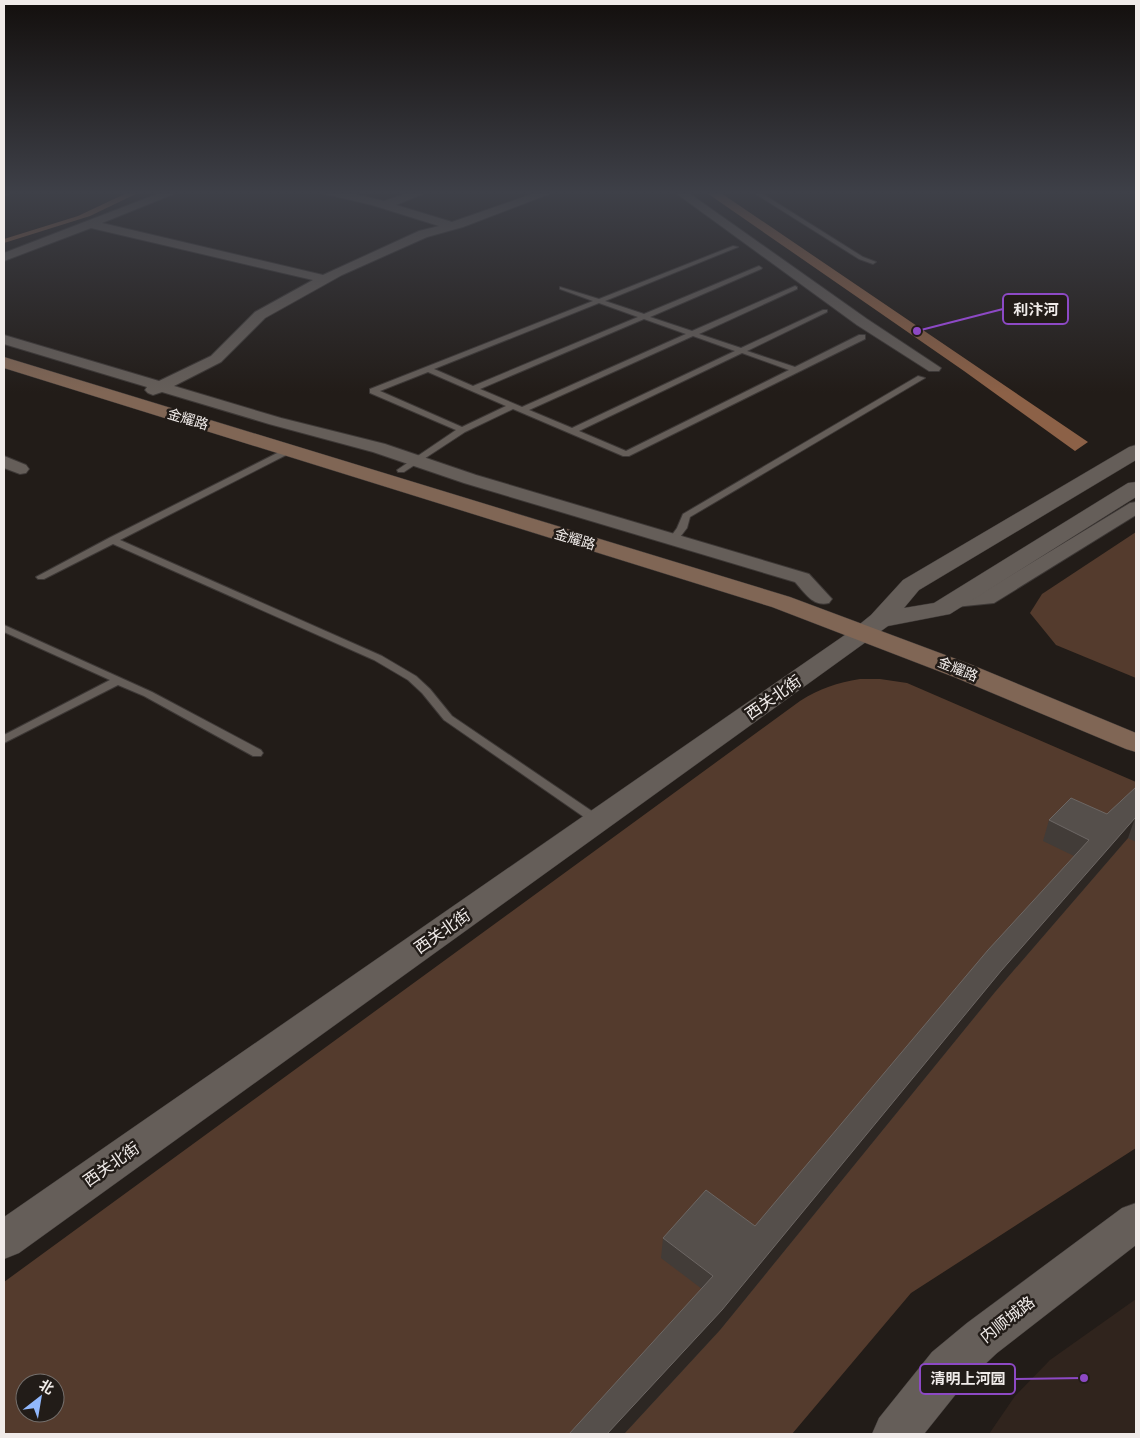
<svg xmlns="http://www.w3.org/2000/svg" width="1140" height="1438" viewBox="0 0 1140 1438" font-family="'PT Sans Narrow','Noto Sans SC',sans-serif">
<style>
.built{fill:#30241d}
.green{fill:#543b2d;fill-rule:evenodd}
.water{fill:#8c6147}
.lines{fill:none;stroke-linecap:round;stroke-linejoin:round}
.service-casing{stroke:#3d3836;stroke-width:2}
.minor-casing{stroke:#3d3836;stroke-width:2}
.tertiary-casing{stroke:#3d3836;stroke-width:1}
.secondary-casing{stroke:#3d3836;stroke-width:1}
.service{fill:#655e59;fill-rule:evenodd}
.minor{fill:#655e59;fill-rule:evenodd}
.tertiary{fill:#655e59;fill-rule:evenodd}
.secondary{fill:#806655;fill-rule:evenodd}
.wall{fill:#423c38}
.shaded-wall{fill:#2d2723}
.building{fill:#554f4b;stroke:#6d6764}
.labels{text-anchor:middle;stroke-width:5;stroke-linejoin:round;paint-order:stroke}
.street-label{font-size:14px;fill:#f0ebe9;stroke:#221c18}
.near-street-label{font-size:16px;fill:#f0ebe9;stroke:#221c18}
.leader{fill:none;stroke:#8d49c5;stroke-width:2}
.callout-dot{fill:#8d49c5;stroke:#221c18;stroke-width:2}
.callout{fill:#221c18;stroke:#8d49c5;stroke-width:2}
.callout-label{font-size:15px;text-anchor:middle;font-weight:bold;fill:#f0ebe9}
</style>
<rect width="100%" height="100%" fill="#221c18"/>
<polygon class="built" points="1136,1299 1136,1434 989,1434 1015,1396 1050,1360"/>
<g class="green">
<polygon points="1136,532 1136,678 1056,645 1030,613 1042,594"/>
<path d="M 860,679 L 880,679 L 907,683 L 1136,782 L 1136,1148 L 911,1293 L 792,1434 L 4,1434 L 4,1282 L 800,701 C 820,688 837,683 860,679 ZM 25,1383 L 55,1383 L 55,1413 L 25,1413 Z"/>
</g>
<g class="water">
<polygon points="131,191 142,191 90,216 4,243 4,239 78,216"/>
<polygon points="704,191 718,191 1088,442 1075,451 964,371"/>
</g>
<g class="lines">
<g class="service-casing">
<g id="service">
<polygon points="751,191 758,191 863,257 876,262 873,264 859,259"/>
<path d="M 733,246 L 738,247 L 605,301 L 644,314 L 759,266 L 762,268 L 761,269 L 650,317 L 692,331 L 795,286 L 797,287 L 797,289 L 699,334 L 741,348 L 823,310 L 827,310 L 827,312 L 747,351 L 795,367 L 859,335 L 865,335 L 865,339 L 629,456 L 623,456 L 513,409 L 465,432 L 404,472 L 398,472 L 397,470 L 456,430 L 370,393 L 370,389 L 593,301 L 560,289 L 560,287 L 599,299 ZM 599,303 L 638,317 L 473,386 L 434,369 ZM 644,319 L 686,334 L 522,407 L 480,389 ZM 693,336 L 735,351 L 572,428 L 529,410 ZM 742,353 L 789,370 L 626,451 L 579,431 ZM 428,372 L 506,406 L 462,427 L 380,391 Z"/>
<polygon points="918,376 925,378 690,517 687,528 677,541 671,541 669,539 677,528 683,514"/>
<polygon points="289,447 292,448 292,452 120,540 382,656 416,676 430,689 452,716 602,818 604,821 602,824 594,824 444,720 422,693 408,680 374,660 113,544 44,579 38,579 36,577 109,538"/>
<polygon points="4,625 152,692 261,750 263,753 261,756 253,756 144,696 118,685 4,743 4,735 110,680 4,632"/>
</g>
</g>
<g class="minor-casing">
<g id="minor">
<path d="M 165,191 L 181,191 L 102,223 L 323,275 L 419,231 L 439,226 L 372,205 L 321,193 L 320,191 L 342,191 L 384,201 L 413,191 L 430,191 L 396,205 L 452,222 L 541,191 L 557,191 L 463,227 L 427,237 L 342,275 L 265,318 L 221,362 L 174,386 L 281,418 L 385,444 L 476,475 L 809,574 L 832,599 L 829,603 C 813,607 805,593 795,582 L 464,483 L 373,452 L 269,424 L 162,392 L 153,395 L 148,393 L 145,390 L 147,387 L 4,344 L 4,335 L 159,381 L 211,356 L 255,312 L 313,280 L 91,228 L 4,261 L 4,253 Z"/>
<polygon points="673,191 686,191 867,319 941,368 939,371 929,371 857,325"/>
<polygon points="4,456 26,465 29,469 26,473 20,474 4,468"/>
<polygon points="1136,502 1136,515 994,603 955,607 948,605 945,601 948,597 982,593 1130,503"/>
</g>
</g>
<g class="tertiary-casing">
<g id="tertiary">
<polygon points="1136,445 1136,460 919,590 904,608 934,603 1128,483 1136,482 1136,497 950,614 888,626 19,1253 4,1259 4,1217 855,628 871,615 903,580 1129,447"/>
<polygon points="1136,1203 1136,1245 997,1353 964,1384 924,1434 872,1434 879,1418 932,1352 967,1323 1122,1208"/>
</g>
</g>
<g class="secondary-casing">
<g id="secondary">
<polygon points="4,191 12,191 9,195 4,196"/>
<polygon points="4,357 790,597 972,665 1136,733 1136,752 1126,749 954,677 772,607 4,368"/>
</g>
</g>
<use href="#service" class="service"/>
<use href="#minor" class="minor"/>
<use href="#tertiary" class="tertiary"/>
<use href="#secondary" class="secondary"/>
</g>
<polygon class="wall" points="1136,787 1136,842 1128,838 995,992 720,1330 624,1434 569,1434 702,1289 661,1258 663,1238 755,1226 1074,856 1043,841 1049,820 1107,814"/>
<polygon class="shaded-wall" points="1135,818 1128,838 995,992 720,1330 624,1434 607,1434 1001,971"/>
<polygon class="building" points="1136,787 1136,818 1135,818 1001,971 722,1310 607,1434 569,1434 713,1276 663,1238 706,1190 755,1226 988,950 1089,840 1049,820 1071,798 1107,814"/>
<linearGradient id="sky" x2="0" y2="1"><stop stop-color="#130f0d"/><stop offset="0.49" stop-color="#3e4048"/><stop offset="1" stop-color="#3e4048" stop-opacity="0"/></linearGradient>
<rect width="1140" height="393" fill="url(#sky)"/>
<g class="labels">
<g class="street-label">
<text transform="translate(188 419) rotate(17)" y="5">金耀路</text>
<text transform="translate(575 539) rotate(17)" y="5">金耀路</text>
<text transform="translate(958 669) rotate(22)" y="5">金耀路</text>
</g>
<g class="near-street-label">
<text transform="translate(773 697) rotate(-35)" y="6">西关北街</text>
<text transform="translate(442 931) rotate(-35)" y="6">西关北街</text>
<text transform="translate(111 1164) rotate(-35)" y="6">西关北街</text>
<text transform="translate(1007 1319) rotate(-38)" y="6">内顺城路</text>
</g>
</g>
<path class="leader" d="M917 331L1003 309M1084 1378L1015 1379"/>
<g class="callout-dot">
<circle cx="917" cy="331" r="5"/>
<circle cx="1084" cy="1378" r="5"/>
</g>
<g class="callout">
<rect x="1003" y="294" width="65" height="30" rx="5"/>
<rect x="920" y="1364" width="95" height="30" rx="5"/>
</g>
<g class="callout-label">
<text x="1036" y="315">利汴河</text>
<text x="968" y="1384">清明上河园</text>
</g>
<rect width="1140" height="1438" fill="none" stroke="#f0ebe9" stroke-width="10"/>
<g transform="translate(40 1398) rotate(31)"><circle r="24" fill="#221c18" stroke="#746f6c"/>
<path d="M0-4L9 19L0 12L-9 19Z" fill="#91b8fd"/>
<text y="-8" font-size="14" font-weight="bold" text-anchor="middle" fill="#f0ebe9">北</text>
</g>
</svg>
